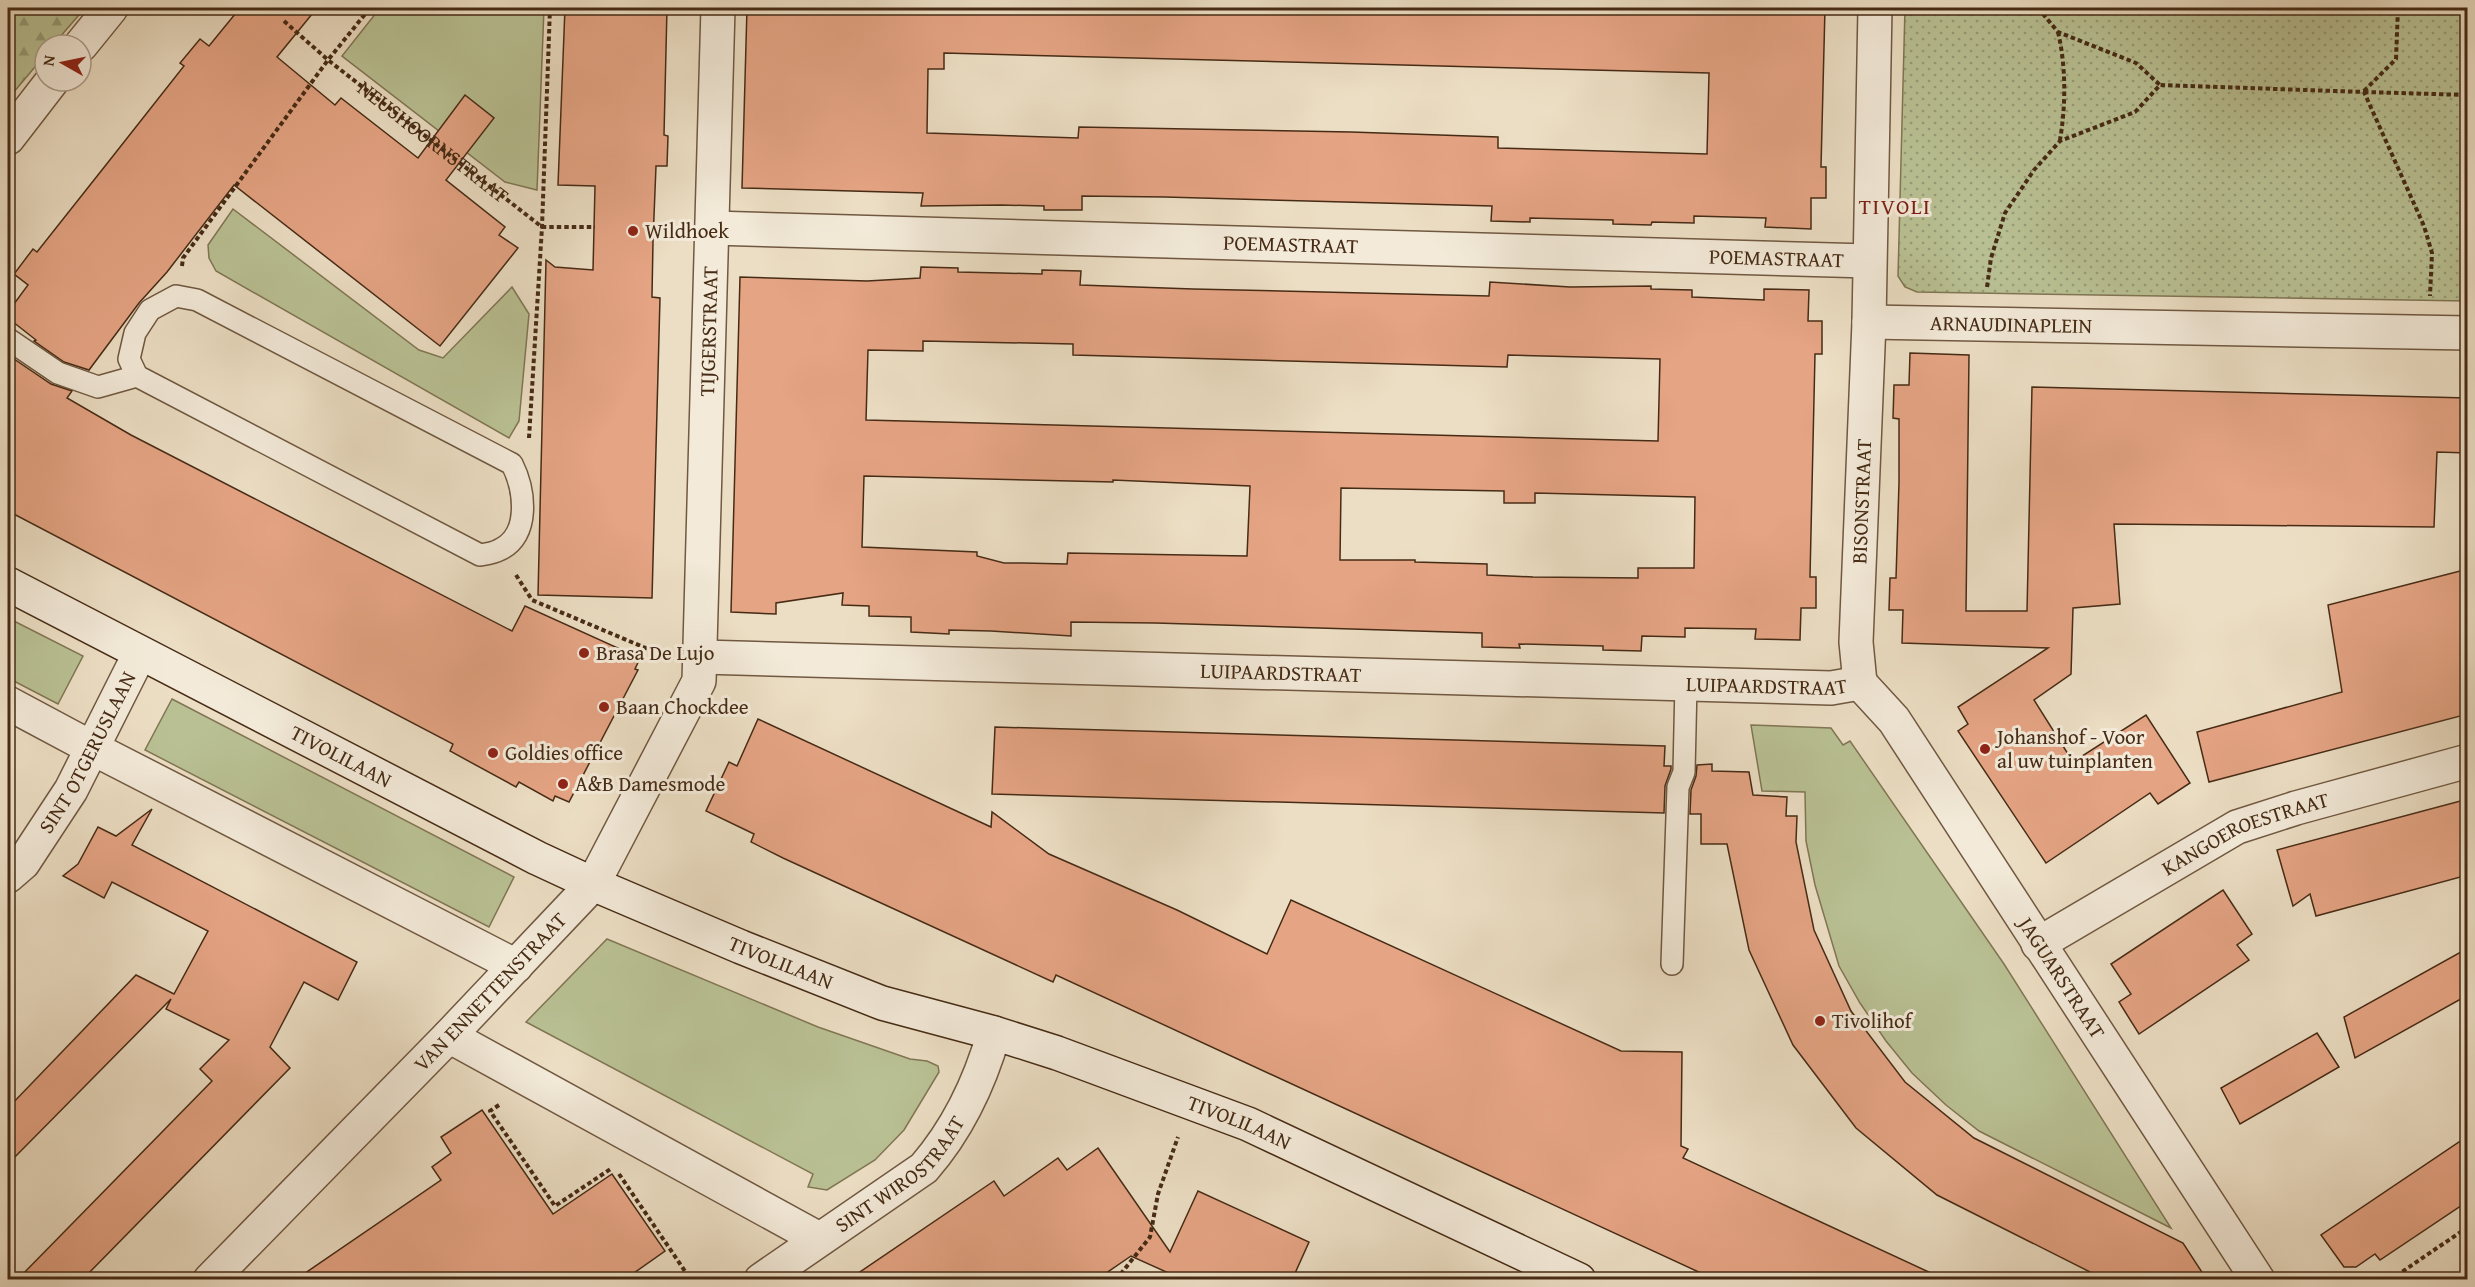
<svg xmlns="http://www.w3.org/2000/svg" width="2475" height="1287" viewBox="0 0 2475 1287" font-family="'Gentium Book Plus',serif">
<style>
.grass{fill:#b9c194;stroke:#807654;stroke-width:1.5}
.forest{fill:url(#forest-firs);stroke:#807654;stroke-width:1.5}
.park{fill:url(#park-dots);stroke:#807654;stroke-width:1.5}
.building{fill:#e5a484;stroke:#462b15;stroke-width:1.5;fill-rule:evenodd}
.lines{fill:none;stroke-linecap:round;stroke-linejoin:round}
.service-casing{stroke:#705841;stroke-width:24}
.minor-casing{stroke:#705841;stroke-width:36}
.tertiary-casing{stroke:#705841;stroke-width:36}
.secondary-casing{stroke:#462b15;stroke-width:36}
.path{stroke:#462b15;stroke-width:4;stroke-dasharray:4.5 3;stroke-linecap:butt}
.service{stroke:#f3ead9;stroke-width:21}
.minor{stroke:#f3ead9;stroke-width:33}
.tertiary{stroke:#f3ead9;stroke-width:33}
.secondary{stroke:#f3ead9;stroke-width:33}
.poi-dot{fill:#8f2418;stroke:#f3ead9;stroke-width:2}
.labels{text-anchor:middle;stroke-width:6;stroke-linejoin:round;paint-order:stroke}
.street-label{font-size:21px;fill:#462b15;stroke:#f3ead9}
.poi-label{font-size:21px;fill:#462b15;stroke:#f3ead9;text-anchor:start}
.neighbourhood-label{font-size:22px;letter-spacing:1.5px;fill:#7a1f14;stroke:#f3ead9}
</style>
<defs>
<pattern id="forest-firs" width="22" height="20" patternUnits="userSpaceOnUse" patternTransform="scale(1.5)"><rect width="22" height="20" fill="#b9c194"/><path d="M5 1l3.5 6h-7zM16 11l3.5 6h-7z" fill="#989d78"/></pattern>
<pattern id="park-dots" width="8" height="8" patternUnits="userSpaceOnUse" patternTransform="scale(1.5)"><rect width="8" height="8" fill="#b9c194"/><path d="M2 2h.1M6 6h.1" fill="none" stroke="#989d78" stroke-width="1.8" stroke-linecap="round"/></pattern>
</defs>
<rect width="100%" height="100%" fill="#ecdec4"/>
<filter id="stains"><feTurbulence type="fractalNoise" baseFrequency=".00333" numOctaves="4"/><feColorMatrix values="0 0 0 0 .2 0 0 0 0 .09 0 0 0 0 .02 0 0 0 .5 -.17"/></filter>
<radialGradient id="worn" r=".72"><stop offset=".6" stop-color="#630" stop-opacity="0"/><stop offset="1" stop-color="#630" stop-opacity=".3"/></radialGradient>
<g class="grass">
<polygon points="380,8 544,8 537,190 505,182 342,56"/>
<polygon points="233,209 419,350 443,358 512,287 529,314 519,421 509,438 216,271 209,258 208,245"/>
<polygon points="8,618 83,656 58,704 8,678"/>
<polygon points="172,699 514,877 489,927 145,750"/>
<polygon points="1751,725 1831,728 1843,745 1850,741 2004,964 2171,1228 1979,1131 1946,1105 1912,1073 1886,1041 1860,1003 1839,966 1815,885 1806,841 1805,792 1762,791"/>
<polygon points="607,939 818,1027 910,1059 927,1061 938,1066 939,1072 904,1130 875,1160 827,1190 808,1187 813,1174 526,1022"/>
</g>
<polygon class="forest" points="8,8 85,8 53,45 45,45 45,55 8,99"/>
<polygon class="park" points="1905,8 2467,8 2467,301 1917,292 1905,287 1898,276"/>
<g class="building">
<polygon points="240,8 317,8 277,57 335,105 341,98 418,158 465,95 494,118 446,180 505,227 499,235 518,248 440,346 234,185 167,272 139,303 89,370 64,362 34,341 36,340 8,318 8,312 28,285 14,274 33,249 37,252 113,156 184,66 180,63 200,39 209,46"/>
<polygon points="565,8 667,8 664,135 668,136 667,166 656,166 653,241 652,297 660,298 652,598 538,595 546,260 555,267 593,270 595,186 558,185"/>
<path d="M 747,8 L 1434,8 L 1701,14 L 1702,8 L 1825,8 L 1821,167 L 1826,167 L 1826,198 L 1811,198 L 1811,229 L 1765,227 L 1766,218 L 1694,216 L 1694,223 L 1652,222 L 1651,225 L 1613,224 L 1613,220 L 1530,218 L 1530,222 L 1491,221 L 1492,206 L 1165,197 L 1082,196 L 1082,210 L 1044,210 L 1044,206 L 1001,205 L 921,206 L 923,193 L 742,188 ZM 944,53 L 1709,73 L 1707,154 L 1498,148 L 1498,137 L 1351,132 L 1079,127 L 1078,138 L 927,133 L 928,69 L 944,69 Z"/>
<path d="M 921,267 L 958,268 L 958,272 L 1001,273 L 1042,274 L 1042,270 L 1081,271 L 1080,285 L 1193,289 L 1489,296 L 1490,282 L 1570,287 L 1651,286 L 1651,289 L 1692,290 L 1692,297 L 1764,300 L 1764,289 L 1809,290 L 1808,321 L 1822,321 L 1822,354 L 1815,354 L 1810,577 L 1816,577 L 1816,608 L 1801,608 L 1800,640 L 1755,639 L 1756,629 L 1685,628 L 1685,637 L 1642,636 L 1641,651 L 1603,650 L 1603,646 L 1562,645 L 1519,644 L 1520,648 L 1482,647 L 1482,633 L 1155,623 L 1071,622 L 1071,636 L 991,631 L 949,630 L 949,634 L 911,632 L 911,617 L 869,616 L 869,606 L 842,605 L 843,593 L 776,603 L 776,614 L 731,612 L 740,277 L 867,281 L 920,278 ZM 923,341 L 1073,344 L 1073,355 L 1507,367 L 1508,355 L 1660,359 L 1658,441 L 866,420 L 868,350 L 923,351 ZM 864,476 L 1113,482 L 1113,480 L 1250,486 L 1247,556 L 1068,553 L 1067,564 L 1023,563 L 1004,563 L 977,556 L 977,552 L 862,547 ZM 1341,488 L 1504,491 L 1504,503 L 1535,503 L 1535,493 L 1695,497 L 1694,568 L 1638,568 L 1638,578 L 1533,577 L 1487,575 L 1487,564 L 1415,562 L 1415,560 L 1340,560 Z"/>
<polygon points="1910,353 1969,355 1966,611 2027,611 2032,387 2468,398 2468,453 2437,452 2434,527 2114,524 2120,604 2073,608 2071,674 2034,700 2073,762 2146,715 2190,783 2158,804 2150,793 2046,863 1958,731 1968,724 1958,707 2048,648 1902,643 1903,610 1889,610 1890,578 1896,578 1899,483 1899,419 1893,418 1894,385 1909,385"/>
<polygon points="14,359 51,384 72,391 67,398 131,435 512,631 525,606 640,658 635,669 638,670 569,802 555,796 553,801 519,782 516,787 450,751 453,744 8,511 8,364"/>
<polygon points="2468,569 2468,714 2209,782 2197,732 2342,692 2328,605"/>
<polygon points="758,719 991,827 992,812 1049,854 1177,910 1267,954 1291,900 1621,1051 1682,1052 1681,1146 1688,1149 1683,1158 1946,1280 1716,1280 1056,975 1053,982 783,858 751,842 754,834 706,811 729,762 737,766"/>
<polygon points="995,727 1665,746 1664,766 1671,766 1671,769 1665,786 1664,813 992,794"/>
<polygon points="1712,764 1712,771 1749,772 1753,795 1787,797 1786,816 1797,816 1796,842 1814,930 1851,1011 1905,1082 1974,1138 2183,1243 2207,1280 2106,1280 1937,1195 1856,1128 1793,1045 1749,950 1727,844 1701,844 1701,814 1690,814 1691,790 1696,776 1697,765"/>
<polygon points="2468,799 2468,875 2316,916 2310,894 2293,906 2277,850"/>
<polygon points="152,809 132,845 357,962 338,1000 304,982 270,1047 290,1068 82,1280 17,1280 212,1081 200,1069 229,1040 166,1009 171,999 8,1164 8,1108 136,975 174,994 208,931 112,882 104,898 63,876 78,864 98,827 116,836"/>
<polygon points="2223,890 2252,934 2237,945 2249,960 2139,1034 2119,1002 2131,994 2111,964"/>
<polygon points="2468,948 2468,995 2355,1058 2344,1017"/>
<polygon points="2317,1033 2339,1067 2240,1124 2221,1088"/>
<polygon points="482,1110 553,1214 612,1174 665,1251 624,1280 295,1280 441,1180 432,1167 451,1153 441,1137"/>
<polygon points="2468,1136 2468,1201 2380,1260 2375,1254 2356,1267 2344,1267 2321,1235"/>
<polygon points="1098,1148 1170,1252 1198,1191 1309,1242 1292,1280 1184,1280 1131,1256 1096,1280 848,1280 994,1181 1004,1196 1058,1158 1067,1170"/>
</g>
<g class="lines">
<g class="service-casing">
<g id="service">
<path d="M 8,339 L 58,373 L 98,387 L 137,376 L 480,555 C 486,554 494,553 499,550 C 531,536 525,490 512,464 L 197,300 L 176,296 L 150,310 L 135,333 L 129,359 L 137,376"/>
<polyline points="1672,964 1678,787 1684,772 1686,684"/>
</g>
</g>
<g class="minor-casing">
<g id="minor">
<path id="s2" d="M 712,228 L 1869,261"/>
<path id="s3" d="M 1869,322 L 2468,333"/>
<path id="s4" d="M 702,657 L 1831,688 L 1860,683"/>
<path id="s5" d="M 1860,683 L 1894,720 L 2258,1280"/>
<path id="s6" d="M 1860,683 L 1856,642 L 1869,322 L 1875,8"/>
<polyline points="8,703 92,748 516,966"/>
<path id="s7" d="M 8,876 L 23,863 L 71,790 L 140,653"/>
<path id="s8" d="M 2038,944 L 2237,827 L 2296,808 L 2468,761"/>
<polyline points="449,1036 819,1239"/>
<path id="s9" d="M 210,1280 L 449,1036 L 593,884 L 699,681 L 718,8"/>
<path id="s10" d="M 761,1280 L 924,1168 C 957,1130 980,1082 994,1033"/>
</g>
</g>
<g class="tertiary-casing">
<g id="tertiary">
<polyline points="81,45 111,8"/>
<polyline points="8,138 52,81"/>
</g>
</g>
<g class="secondary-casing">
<g id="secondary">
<path id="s11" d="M 8,584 L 537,858 L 593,884 L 741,947 L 882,1003 L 994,1033 L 1057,1053 L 1248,1124 L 1579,1280"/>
</g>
</g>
<g class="path">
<polyline points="2038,8 2058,32 2136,63 2160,85"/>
<path id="s1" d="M 284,21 L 328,60 L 542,227 L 595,227"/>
<path d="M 2058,32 C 2066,66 2066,105 2060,140"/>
<polyline points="2364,91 2396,59 2398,8"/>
<polyline points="2364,92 2468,95"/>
<polyline points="654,228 674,228"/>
<polyline points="182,266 183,258 328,60 370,8"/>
<polyline points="1987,287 1991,258 2005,213 2034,170 2060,141 2135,112 2160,85 2364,92 2424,226 2432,253 2430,296"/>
<polyline points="529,438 542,227 550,8"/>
<polyline points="516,575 532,600 648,649 662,651"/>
<polyline points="499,1105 490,1111 555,1206 612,1168"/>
<polyline points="619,1174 691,1280"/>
<polyline points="1116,1280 1150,1237 1158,1194 1178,1137"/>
<polyline points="2390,1280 2468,1227"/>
</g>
<use href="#service" class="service"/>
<use href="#minor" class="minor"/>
<use href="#tertiary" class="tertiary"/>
<use href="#secondary" class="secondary"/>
</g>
<g class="poi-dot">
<circle cx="633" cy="231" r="6"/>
<circle cx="584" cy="653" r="6"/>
<circle cx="604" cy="707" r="6"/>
<circle cx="1985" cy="749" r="6"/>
<circle cx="493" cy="753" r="6"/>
<circle cx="563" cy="784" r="6"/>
<circle cx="1820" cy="1021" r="6"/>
</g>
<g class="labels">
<g class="street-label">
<text dy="7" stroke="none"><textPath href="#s1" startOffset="192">NEUSHOORNSTRAAT</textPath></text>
<text dy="7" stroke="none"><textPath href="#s2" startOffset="579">POEMASTRAAT</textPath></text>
<text dy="7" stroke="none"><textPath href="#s2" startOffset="1065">POEMASTRAAT</textPath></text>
<text dy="7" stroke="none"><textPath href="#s3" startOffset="142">ARNAUDINAPLEIN</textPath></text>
<text dy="7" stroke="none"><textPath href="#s9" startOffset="1130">TIJGERSTRAAT</textPath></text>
<text dy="7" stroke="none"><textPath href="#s6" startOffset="182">BISONSTRAAT</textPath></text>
<text dy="7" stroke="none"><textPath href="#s4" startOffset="579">LUIPAARDSTRAAT</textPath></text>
<text dy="7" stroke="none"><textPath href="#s4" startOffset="1065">LUIPAARDSTRAAT</textPath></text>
<text dy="7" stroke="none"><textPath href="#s7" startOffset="148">SINT OTGERUSLAAN</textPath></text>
<text dy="7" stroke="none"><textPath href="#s11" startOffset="375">TIVOLILAAN</textPath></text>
<text dy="7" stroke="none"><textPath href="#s8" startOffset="236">KANGOEROESTRAAT</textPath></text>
<text dy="7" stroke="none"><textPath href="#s11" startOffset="861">TIVOLILAAN</textPath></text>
<text dy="7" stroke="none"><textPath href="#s5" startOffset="358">JAGUARSTRAAT</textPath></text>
<text dy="7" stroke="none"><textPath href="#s9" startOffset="402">VAN ENNETTENSTRAAT</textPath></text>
<text dy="7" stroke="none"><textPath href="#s11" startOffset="1347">TIVOLILAAN</textPath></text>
<text dy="7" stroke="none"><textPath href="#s10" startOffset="176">SINT WIROSTRAAT</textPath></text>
</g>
<g class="poi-label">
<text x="645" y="238">Wildhoek</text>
<text x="596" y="660">Brasa De Lujo</text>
<text x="616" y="714">Baan Chockdee</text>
<text x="1997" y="744">Johanshof - Voor<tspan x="1997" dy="24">al uw tuinplanten</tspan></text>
<text x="505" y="760">Goldies office</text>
<text x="575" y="791">A&amp;B Damesmode</text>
<text x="1832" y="1028">Tivolihof</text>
</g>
<g class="neighbourhood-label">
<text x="1895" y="214">TIVOLI</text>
</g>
</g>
<rect width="2475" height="1287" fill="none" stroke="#ecdec4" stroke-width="30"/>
<rect x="9" y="9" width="2457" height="1269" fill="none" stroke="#462b15" stroke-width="3"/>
<rect x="15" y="15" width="2445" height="1257" fill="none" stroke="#462b15" stroke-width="1.5"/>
<g transform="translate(63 63) rotate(279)"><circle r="28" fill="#f3ead9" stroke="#ae9e8b" stroke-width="1.5"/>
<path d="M0-4.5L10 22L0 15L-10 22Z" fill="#8f2418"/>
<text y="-9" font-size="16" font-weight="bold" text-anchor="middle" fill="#462b15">N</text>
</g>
<rect width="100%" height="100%" filter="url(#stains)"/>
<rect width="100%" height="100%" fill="url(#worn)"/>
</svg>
